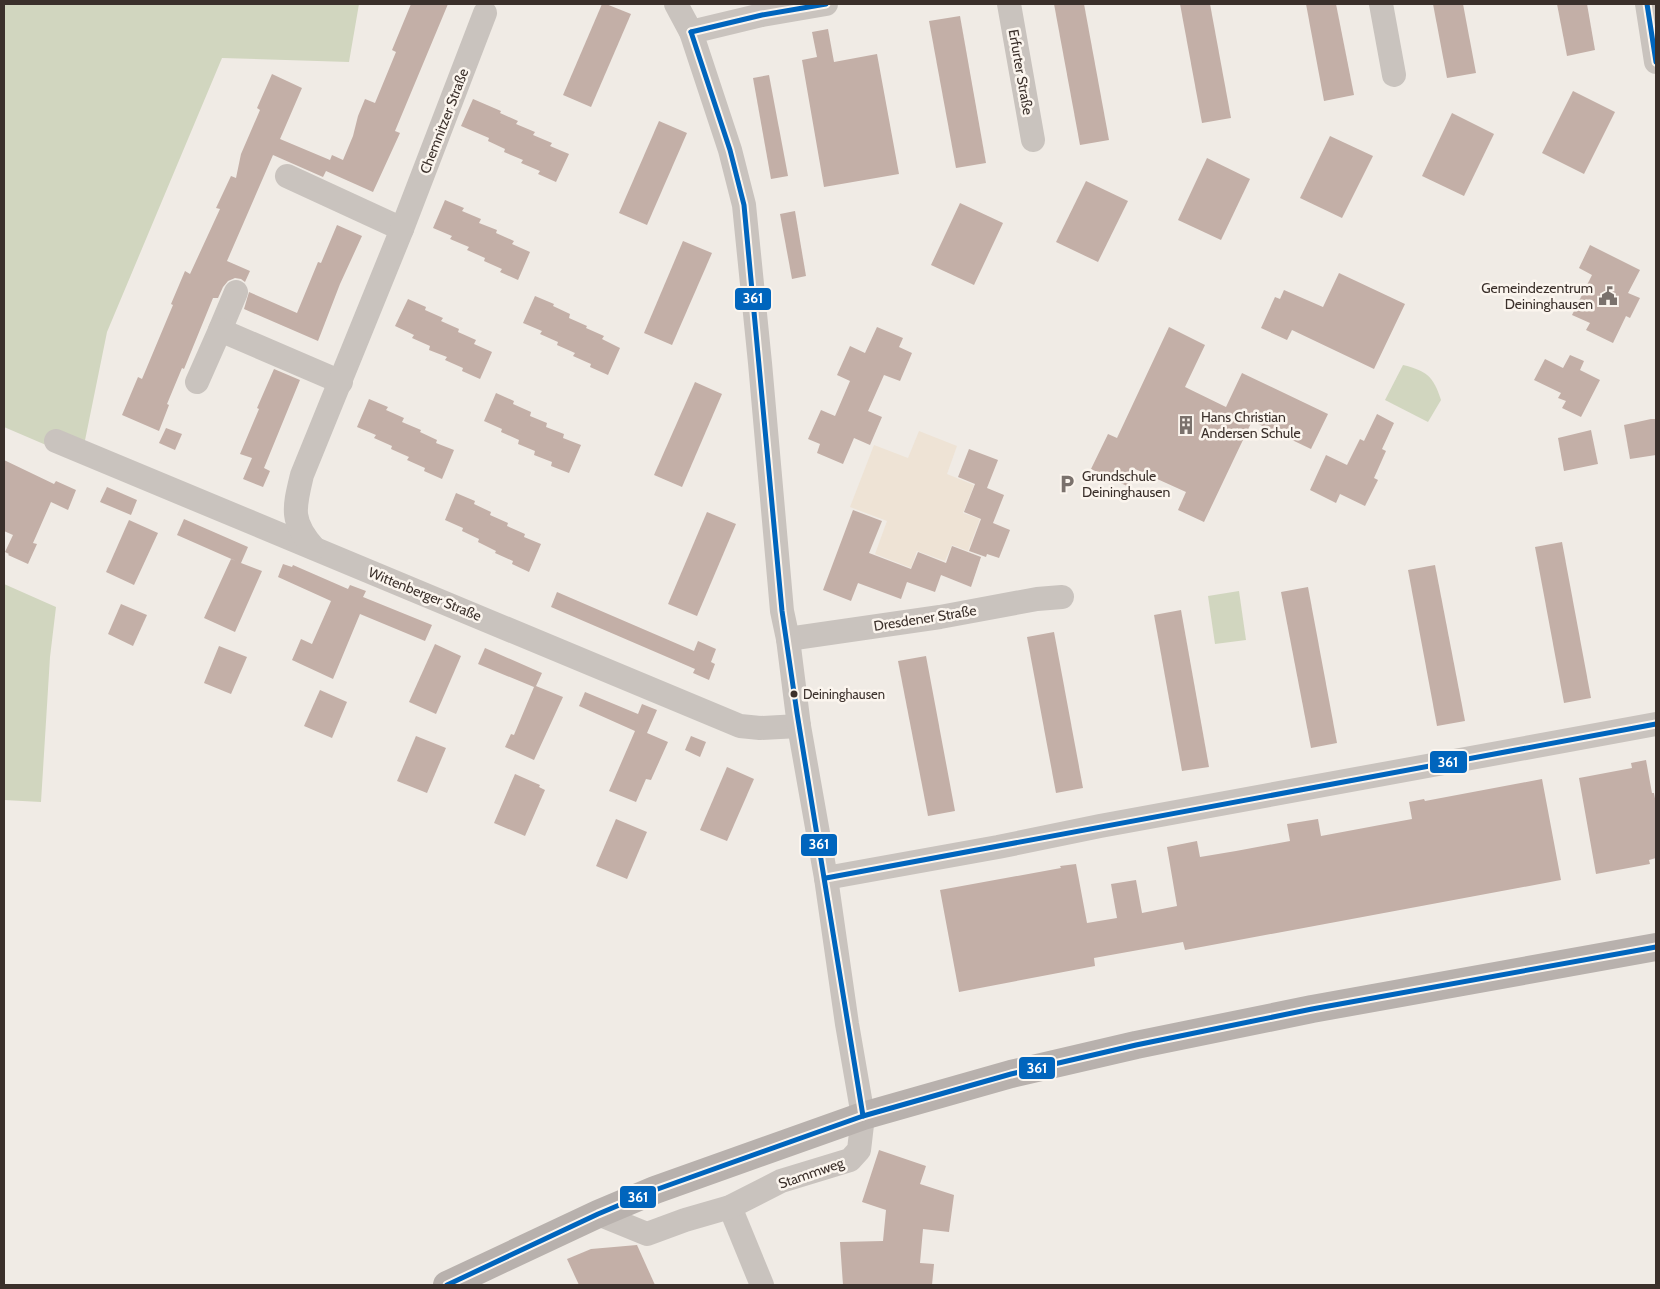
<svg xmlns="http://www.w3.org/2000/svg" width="1660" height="1289" viewBox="0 0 1660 1289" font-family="Cabin,sans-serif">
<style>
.green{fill:#d1d6bf}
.plaza{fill:#eee3d5}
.building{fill:#c3afa7}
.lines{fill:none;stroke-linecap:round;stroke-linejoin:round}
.minor{stroke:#c9c3be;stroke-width:24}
.major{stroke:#b8b1ad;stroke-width:28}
.bus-1-casing{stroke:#fbf5ee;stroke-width:9}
.bus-1{stroke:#0065bd;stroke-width:5}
.bus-dot{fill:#3b302b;stroke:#fbf5ee;stroke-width:2}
.labels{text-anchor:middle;stroke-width:5;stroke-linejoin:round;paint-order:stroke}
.bus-label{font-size:13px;fill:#3b302b;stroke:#fbf5ee;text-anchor:start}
.street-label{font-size:14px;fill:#3b302b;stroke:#fbf5ee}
.poi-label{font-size:14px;fill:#3b302b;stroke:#fbf5ee;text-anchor:start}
.line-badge{stroke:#fbf5ee;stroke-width:2}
.badge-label{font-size:14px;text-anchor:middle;font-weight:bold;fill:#fff}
</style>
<rect width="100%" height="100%" fill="#f0ebe5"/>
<g class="green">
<polygon points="4,4 359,4 349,62 222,58 107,332 81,460 4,427"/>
<path d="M 1403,365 C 1427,371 1433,376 1441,400 L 1428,422 L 1385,400 Z"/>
<polygon points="4,584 56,607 50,657 41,802 4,800"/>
<polygon points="1239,591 1246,640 1215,644 1208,596"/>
</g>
<polygon class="plaza" points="919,431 957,446 947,474 974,485 963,513 980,519 968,551 952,545 945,561 917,551 911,568 875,554 887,521 850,507 874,445 908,458"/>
<g class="building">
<polygon points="411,4 448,4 395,131 400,133 373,192 326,171 323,177 273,155 227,261 250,271 245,282 241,279 235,278 228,281 223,287 218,298 213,298 184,369 182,368 167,404 169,405 159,431 122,415 138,377 142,379 173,305 171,304 185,271 190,274 220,209 216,208 231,176 236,178 241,154 260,110 257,108 272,74 302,88 280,139 330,160 332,155 343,160 353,136 358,116 365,99 375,103 396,52 392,50"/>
<polygon points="602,4 606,4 631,14 591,107 563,95"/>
<polygon points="1054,4 1084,4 1109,140 1080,145"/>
<polygon points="1180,4 1210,4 1231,118 1202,123"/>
<polygon points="1306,4 1336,4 1354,95 1324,101"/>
<polygon points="1433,4 1463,4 1476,73 1447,78"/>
<polygon points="1557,4 1587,4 1595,50 1567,56"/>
<polygon points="960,16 986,163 956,168 929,21"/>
<polygon points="828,29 834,62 877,54 899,174 824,187 802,60 817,57 812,32"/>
<polygon points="769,75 788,176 771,179 753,78"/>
<polygon points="1573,91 1615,112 1584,174 1542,153"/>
<polygon points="473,99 501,111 500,113 518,121 516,124 535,132 533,135 552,143 550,146 569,154 556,182 538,174 540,171 521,163 523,160 504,152 505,149 488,141 489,138 461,126"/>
<polygon points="1452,113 1494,134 1464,196 1422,176"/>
<polygon points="659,121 687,133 647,225 619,213"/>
<polygon points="1330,136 1373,156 1342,218 1300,198"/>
<polygon points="1207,158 1250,179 1221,240 1178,220"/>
<polygon points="1086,181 1128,201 1098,262 1056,242"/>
<polygon points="445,200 464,208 462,211 481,219 479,223 497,230 496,233 514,241 512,244 530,252 518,280 500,272 502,269 484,261 485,258 467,250 469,247 450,239 452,236 433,228"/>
<polygon points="960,203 1003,223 974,285 931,265"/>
<polygon points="795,211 806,276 792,279 780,214"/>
<polygon points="337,225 362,236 340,284 318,341 244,309 249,292 297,313 318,262 321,263"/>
<polygon points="683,241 712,253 672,345 644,333"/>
<polygon points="1590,245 1640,270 1628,293 1640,298 1630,318 1626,316 1613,343 1586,330 1590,323 1572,315 1592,275 1579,268"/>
<polygon points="1339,273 1405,304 1374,369 1292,330 1287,340 1261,328 1275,297 1280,299 1284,290 1323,307"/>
<polygon points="535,296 554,304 553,306 570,314 569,318 587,326 586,328 604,336 602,339 620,348 608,375 590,367 591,364 573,356 575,353 557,345 558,342 540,334 542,331 523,323"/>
<polygon points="408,299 426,307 425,310 443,318 441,321 459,329 458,332 476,340 474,344 492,352 480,379 462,371 463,368 445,360 447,357 429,350 430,346 412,338 414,335 395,326"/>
<polygon points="877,327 903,338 899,347 912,353 900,381 884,375 868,411 882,417 870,445 854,438 843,464 817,453 820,444 808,439 821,410 835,416 850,381 837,375 850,346 865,353"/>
<polygon points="1169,327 1205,345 1185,387 1226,407 1242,373 1328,414 1311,449 1252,421 1204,522 1178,510 1186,492 1135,469 1127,486 1091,469 1108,434 1117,438"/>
<polygon points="1570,355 1584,361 1580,370 1600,380 1581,417 1562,408 1566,401 1558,398 1561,393 1534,380 1545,359 1563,368"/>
<polygon points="274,369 300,380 264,468 270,471 263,487 243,479 252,458 240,454 259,409 257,408"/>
<polygon points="695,382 722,394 682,487 654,475"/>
<polygon points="496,393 514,401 513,404 531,412 530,416 547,423 546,427 564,434 563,438 581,445 569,473 551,466 552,462 534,455 535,451 518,444 519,440 501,432 502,429 484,421"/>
<polygon points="369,399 388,407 386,410 404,418 402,422 421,430 420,432 437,440 436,443 454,450 442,479 424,471 425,468 407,460 409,457 391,449 392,446 374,438 376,435 357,427"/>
<polygon points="1377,414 1394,423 1382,449 1386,451 1374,478 1378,480 1365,506 1340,494 1336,503 1310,490 1326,455 1347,465 1360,439 1364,441"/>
<polygon points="1651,419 1656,419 1656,455 1630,459 1624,425"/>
<polygon points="166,428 182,434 175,450 159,443"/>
<polygon points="1591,430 1598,464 1564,471 1558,438"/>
<polygon points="969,449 998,460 987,488 1004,495 993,523 1010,530 999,558 987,554 986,557 969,551 981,519 964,512 975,484 958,477"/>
<polygon points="4,460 54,484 56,481 76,490 68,510 51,502 33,543 37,544 28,564 8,555 9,554 5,552 13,535 4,531"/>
<polygon points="107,487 137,500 131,515 100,502"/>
<polygon points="456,493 475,501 474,504 491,512 490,515 508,523 507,526 525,534 524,537 541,544 529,572 512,564 513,561 495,553 496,551 478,542 479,539 462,531 463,528 445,520"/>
<polygon points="853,510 882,521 869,553 911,569 918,552 946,563 952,546 981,557 971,587 941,575 935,592 907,582 901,599 858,583 851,601 823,590"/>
<polygon points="707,512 736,524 697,616 668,604"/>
<polygon points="184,519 248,547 241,563 262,571 235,632 204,618 231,559 236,561 177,535"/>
<polygon points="129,520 158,533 134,585 106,572"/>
<polygon points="1562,542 1591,698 1564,703 1535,547"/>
<polygon points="283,564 292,567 293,565 348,589 350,585 366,591 363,597 432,625 425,641 360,614 333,679 292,660 301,639 312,644 331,601 278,577"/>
<polygon points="1435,565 1465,721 1437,726 1408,570"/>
<polygon points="1308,587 1337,743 1311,748 1281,592"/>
<polygon points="557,592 694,651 698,641 716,649 711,662 715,664 709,680 693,673 695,669 551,607"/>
<polygon points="121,604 147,615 133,646 108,634"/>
<polygon points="1181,610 1209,767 1182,771 1154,615"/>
<polygon points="1054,632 1083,788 1056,793 1027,637"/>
<polygon points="435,644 461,656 436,714 409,702"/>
<polygon points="219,646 247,657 231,694 204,683"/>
<polygon points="485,648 542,673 536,686 563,697 534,760 505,747 511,734 514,735 534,687 478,664"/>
<polygon points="926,656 955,811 928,816 898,661"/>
<polygon points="320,690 347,702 332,738 304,726"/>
<polygon points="585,692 638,714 642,704 657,710 647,733 668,742 651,780 646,779 636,802 609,791 635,731 579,706"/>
<polygon points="416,736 446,748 427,793 397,781"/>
<polygon points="691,736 706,742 700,757 685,750"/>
<polygon points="1646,760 1652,793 1654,793 1656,804 1656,858 1649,860 1650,864 1596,874 1579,778 1632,768 1631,763"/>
<polygon points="727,767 754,779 727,841 700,830"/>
<polygon points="515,774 540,785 539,787 545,790 525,836 494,823"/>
<polygon points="1542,779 1561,880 1185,950 1183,942 1094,958 1095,966 959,992 940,890 1061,868 1060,866 1076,864 1087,923 1117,918 1111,884 1136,880 1142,913 1177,906 1167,847 1197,841 1200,857 1236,851 1290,841 1287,824 1318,819 1321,836 1412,819 1409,802 1424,799 1425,801"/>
<polygon points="616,819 647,832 627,879 596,866"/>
<polygon points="879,1150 926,1166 920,1184 954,1195 949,1232 923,1229 920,1263 934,1264 932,1285 843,1285 840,1242 883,1241 886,1210 862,1202"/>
<polygon points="637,1245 655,1285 579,1285 567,1259 591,1249"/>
</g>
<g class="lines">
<g class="minor">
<polyline points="1009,4 1033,140"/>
<polyline points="1381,4 1394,75"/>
<polyline points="1647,4 1656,62"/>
<polyline points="691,32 762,15 826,4"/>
<polyline points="287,176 402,229"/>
<polyline points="220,330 236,292"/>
<polyline points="197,382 220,330 341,382"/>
<polyline points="56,441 740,726 760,728 799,726"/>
<path d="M 314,548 C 290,521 294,508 302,475 L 402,229 L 485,13"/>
<polyline points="788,639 940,617 1037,599 1062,597"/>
<polyline points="826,878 998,847 1100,826 1656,724"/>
<polyline points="730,1207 762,1285"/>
<polyline points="598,1214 647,1234 685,1220 730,1207 781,1181 850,1160 859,1150 863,1116 847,1024 826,878 799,726 788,639 782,611 760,363 744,205 730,150 691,32 676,4"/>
</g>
<polyline class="major" points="447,1285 598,1214 655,1190 863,1116 1011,1074 1136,1045 1312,1009 1656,947"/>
<g class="bus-1-casing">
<g id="bus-1">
<polyline points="1647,4 1656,62"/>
<polyline points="691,32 730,150 744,205 782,611 797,713 863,1116"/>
<polyline points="691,32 762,15 826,4"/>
<polyline points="826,878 1656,724"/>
<polyline points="447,1285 598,1214 655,1190 863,1116 1011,1074 1136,1045 1312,1009 1656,947"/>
</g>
</g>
<use href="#bus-1" class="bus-1"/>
</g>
<defs>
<g id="civic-bare" transform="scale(1.5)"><path d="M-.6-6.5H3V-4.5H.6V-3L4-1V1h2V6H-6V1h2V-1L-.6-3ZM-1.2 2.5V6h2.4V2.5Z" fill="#7a716c" stroke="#fbf5ee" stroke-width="2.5" paint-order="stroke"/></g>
<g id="building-bare" transform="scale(1.5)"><path d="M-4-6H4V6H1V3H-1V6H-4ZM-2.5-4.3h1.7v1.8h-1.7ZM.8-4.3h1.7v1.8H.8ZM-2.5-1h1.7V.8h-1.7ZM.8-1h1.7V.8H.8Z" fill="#7a716c" stroke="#fbf5ee" stroke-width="2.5" paint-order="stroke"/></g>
<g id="parking-bare" transform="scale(1.5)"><path d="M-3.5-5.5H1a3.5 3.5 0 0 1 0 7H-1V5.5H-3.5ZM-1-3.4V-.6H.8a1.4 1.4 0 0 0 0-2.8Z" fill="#7a716c" stroke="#fbf5ee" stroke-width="2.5" paint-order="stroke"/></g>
</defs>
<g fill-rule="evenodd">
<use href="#civic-bare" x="1608" y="296"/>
<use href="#building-bare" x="1186" y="425"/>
<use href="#parking-bare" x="1067" y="484"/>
</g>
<circle class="bus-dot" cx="794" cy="694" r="4.5"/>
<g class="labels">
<g class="bus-label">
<text x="803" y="699">Deininghausen</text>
</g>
<g class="street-label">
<text transform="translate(1021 72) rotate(80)" y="5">Erfurter Straße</text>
<text transform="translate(444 121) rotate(-69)" y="5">Chemnitzer Straße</text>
<text transform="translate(425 594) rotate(22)" y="5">Wittenberger Straße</text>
<text transform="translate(925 618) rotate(-9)" y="5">Dresdener Straße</text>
<text transform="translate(811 1173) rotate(-19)" y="5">Stammweg</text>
</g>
<g class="poi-label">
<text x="1593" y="293" text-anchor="end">Gemeindezentrum<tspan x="1593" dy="16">Deininghausen</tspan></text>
<text x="1201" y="422">Hans Christian<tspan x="1201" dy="16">Andersen Schule</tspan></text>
<text x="1082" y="481">Grundschule<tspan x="1082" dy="16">Deininghausen</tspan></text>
</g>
</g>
<g class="line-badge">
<rect x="734" y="287" width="38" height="24" rx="5" fill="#0065bd"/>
<rect x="1429" y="750" width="39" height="24" rx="5" fill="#0065bd"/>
<rect x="800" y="833" width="38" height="24" rx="5" fill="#0065bd"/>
<rect x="1018" y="1056" width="38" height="24" rx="5" fill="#0065bd"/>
<rect x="619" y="1185" width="38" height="24" rx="5" fill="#0065bd"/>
</g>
<g class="badge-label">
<text x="753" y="303">361</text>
<text x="1448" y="767">361</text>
<text x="819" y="849">361</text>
<text x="1037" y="1073">361</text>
<text x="638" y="1202">361</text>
</g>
<rect width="1660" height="1289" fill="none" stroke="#3b302b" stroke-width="10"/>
</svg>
